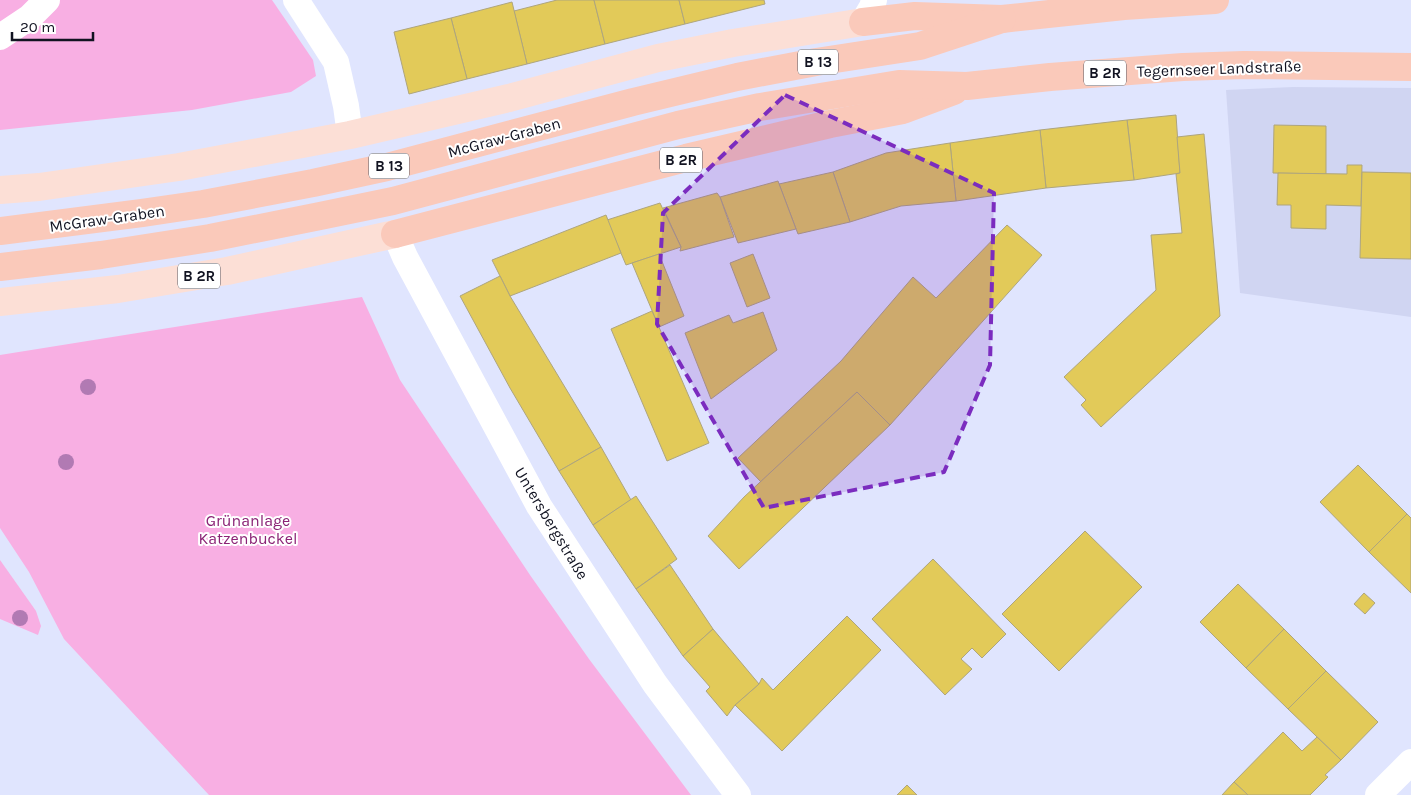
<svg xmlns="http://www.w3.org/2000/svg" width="1411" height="795" viewBox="0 0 1411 795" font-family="Karla,sans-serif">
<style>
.built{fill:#d0d5f2}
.green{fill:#f8afe3}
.building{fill:#e2ca59;stroke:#aea57d}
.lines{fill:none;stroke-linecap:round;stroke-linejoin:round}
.minor{stroke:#fff;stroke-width:26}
.major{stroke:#fcdfd6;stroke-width:28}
.highway{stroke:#fac9ba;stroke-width:28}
.tree{fill:#b17ab3}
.marked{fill:#7b2cbf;fill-opacity:0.2;stroke:#7b2cbf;stroke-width:4;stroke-dasharray:10 6;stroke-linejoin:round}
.labels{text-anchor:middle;stroke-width:4;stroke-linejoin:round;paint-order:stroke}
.shield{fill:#fff;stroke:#585a64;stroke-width:1}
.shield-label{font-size:15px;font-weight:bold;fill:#111321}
.street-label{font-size:16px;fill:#111321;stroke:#fff}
.park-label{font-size:16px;fill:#8b2376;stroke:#fff}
</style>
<rect width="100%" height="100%" fill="#e0e5fe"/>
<polygon class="built" points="1293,87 1411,88 1411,317 1240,293 1226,90"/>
<g class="green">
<polygon points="0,0 272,0 313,60 316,76 291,92 192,110 0,130"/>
<polygon points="362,297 400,380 530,575 589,659 691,795 209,795 64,639 29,572 0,528 0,355"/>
<polygon points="0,560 36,611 41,626 38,635 0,619"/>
</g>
<g class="building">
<polygon points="557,0 594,0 605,44 527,64 514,11"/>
<polygon points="594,0 679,0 685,24 605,44"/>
<polygon points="679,0 764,0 765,4 685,24"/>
<polygon points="512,2 527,64 467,79 451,18"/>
<polygon points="451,18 467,79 409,94 394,32"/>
<polygon points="1176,115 1180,173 1134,180 1127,120"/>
<polygon points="1127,120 1134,180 1046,188 1040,130"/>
<polygon points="1274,125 1326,126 1326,174 1273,173"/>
<polygon points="1040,130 1046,188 956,201 950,143"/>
<polygon points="1204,134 1220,316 1101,427 1081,405 1086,400 1064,377 1156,290 1151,235 1182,233 1176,174 1180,173 1177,137"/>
<polygon points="950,143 956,201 901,206 850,222 833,172 886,153"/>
<polygon points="1347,165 1362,165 1361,206 1326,205 1326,229 1291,228 1291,205 1277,205 1278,173 1347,174"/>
<polygon points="833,172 850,222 798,234 779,184"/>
<polygon points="1362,172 1411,173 1411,259 1360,258"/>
<polygon points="778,181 796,229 738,243 720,197"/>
<polygon points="717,193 720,197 734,237 680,251 681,247 663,208"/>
<polygon points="660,203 681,247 626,265 607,220"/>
<polygon points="606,215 621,253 510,296 492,260"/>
<polygon points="1007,225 1042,255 890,425 857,392 761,482 738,458 841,361 913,277 936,298"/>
<polygon points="659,254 684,316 659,327 632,263"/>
<polygon points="753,254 770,298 747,307 730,263"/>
<polygon points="500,276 510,296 601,447 559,471 510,388 460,296"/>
<polygon points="652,311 709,443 667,461 611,329"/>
<polygon points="763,312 777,350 711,399 685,333 729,315 733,323"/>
<polygon points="857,392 890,425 739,569 708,536 744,497"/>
<polygon points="601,447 631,500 593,525 559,471"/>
<polygon points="1358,465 1407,514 1369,552 1320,502"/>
<polygon points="636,496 677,559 636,589 593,525"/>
<polygon points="1407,514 1411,518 1411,593 1369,552"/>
<polygon points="1085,531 1142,587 1059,671 1002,614"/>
<polygon points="933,559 1006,634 982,658 972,648 961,659 972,669 945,695 872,619"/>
<polygon points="670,565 713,629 683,656 636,589"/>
<polygon points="1238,584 1284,629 1246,668 1200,622"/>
<polygon points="1364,593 1375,603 1365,614 1354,604"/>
<polygon points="847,616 881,650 782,751 735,705 759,684 762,678 773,690"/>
<polygon points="713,629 759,684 735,705 727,716 706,691 710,687 683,656"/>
<polygon points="1284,629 1326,671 1288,709 1246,668"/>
<polygon points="1326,671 1378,722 1341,760 1288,709"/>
<polygon points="1283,732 1302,751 1317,737 1341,760 1325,775 1328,777 1310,795 1248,795 1234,782"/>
<polygon points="1234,782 1248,795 1222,795"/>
<polygon points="907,785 917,795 897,795"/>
</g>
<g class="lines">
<g class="minor">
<polyline points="296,0 336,62 346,106 350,135"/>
<polyline points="863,22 872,7 874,0"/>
<polyline points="0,37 30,17 47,0"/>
<polyline points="395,234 405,257 539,506 655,684 738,795"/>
<polyline points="1378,795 1411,762"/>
</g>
<g class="major">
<polyline points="0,190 39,187 179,167 350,135 509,98 658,58 733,43 863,22"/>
<polyline points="0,302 118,289 227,271 395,234"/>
</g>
<g class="highway">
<polyline points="863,22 915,16 1002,19 1124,6 1215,0"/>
<polyline points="0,231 142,213 203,204 313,183 387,167 633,102 737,77 816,62 920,46 1002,19"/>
<polyline points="395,234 686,158 830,124 903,110 954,91"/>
<polyline points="0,267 101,255 210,238 320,216 393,201 678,125 760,107 899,84 967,86 1050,77 1183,67 1244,65 1411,67"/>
</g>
</g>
<g class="tree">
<circle cx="88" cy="387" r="8"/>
<circle cx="66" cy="462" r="8"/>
<circle cx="20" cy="618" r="8"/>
</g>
<path class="marked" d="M 785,95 L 994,193 L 990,365 L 944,472 L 764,508 L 657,324 L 663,213 Z"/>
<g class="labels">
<g class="shield">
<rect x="798" y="49.5" width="40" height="25" rx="4"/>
<rect x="1084" y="60.5" width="42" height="25" rx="4"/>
<rect x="660" y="147.5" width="42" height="25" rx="4"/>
<rect x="369" y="153.5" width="40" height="25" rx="4"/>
<rect x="178" y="263.5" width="42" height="25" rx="4"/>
</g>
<g class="shield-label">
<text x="818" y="67">B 13</text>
<text x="1105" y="78">B 2R</text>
<text x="681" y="165">B 2R</text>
<text x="389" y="171">B 13</text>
<text x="199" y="281">B 2R</text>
</g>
<g class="street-label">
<text transform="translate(1219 68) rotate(-2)" y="6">Tegernseer Landstraße</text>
<text transform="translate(504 137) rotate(-15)" y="6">McGraw-Graben</text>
<text transform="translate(107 218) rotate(-8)" y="6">McGraw-Graben</text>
<text transform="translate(552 523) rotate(59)" y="6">Untersbergstraße</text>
</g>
<g class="park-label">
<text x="248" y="526">Grünanlage<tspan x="248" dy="18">Katzenbuckel</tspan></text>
</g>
</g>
<path d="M12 32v8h81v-8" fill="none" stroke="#111321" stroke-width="2.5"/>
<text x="20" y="32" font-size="15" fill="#111321" stroke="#ffffff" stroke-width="4" paint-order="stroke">20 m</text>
</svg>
